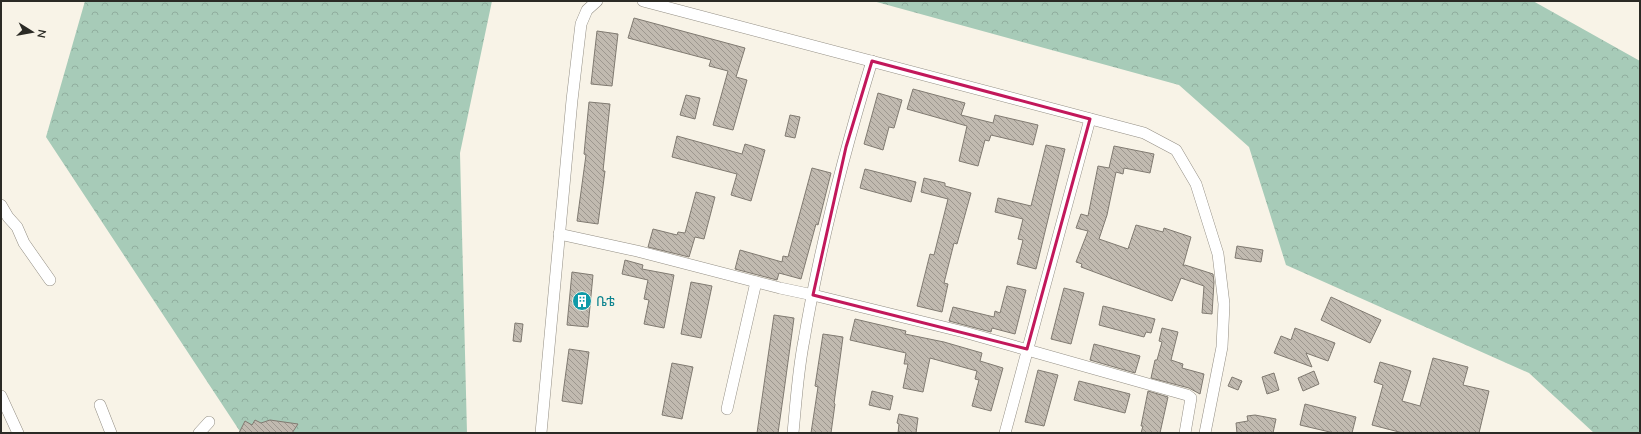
<svg xmlns="http://www.w3.org/2000/svg" width="1641" height="434" viewBox="0 0 1641 434" font-family="'Nunito Sans','Noto Sans Ethiopic',sans-serif">
<style>
.forest{fill:url(#forest-crowns)}
.building{fill:url(#building-back-hatch);stroke:#807a71}
.lines{fill:none;stroke-linecap:round;stroke-linejoin:round}
.minor-casing{stroke:#938e84;stroke-width:12}
.minor{stroke:#fff;stroke-width:11}
.marked{fill:none;stroke:#c2185b;stroke-width:3;stroke-linejoin:round}
.labels{text-anchor:middle;stroke-width:4;stroke-linejoin:round;paint-order:stroke}
.culture-label{font-size:14px;fill:#0d838f;stroke:#f8f3e7;text-anchor:start}
</style>
<defs>
<pattern id="forest-crowns" width="20" height="18" patternUnits="userSpaceOnUse"><rect width="20" height="18" fill="#a7cbb8"/><path d="M2 6a3 3 0 1 1 6 0M12 15a3 3 0 1 1 6 0" fill="none" stroke="#90ae9e"/></pattern>
<pattern id="building-back-hatch" width="6" height="6" patternUnits="userSpaceOnUse"><rect width="6" height="6" fill="#c1bab0"/><path d="M-1 5l2 2M0 0l6 6M5-1l2 2" fill="none" stroke="#9d978f"/></pattern>
</defs>
<rect width="100%" height="100%" fill="#f8f3e7"/>
<g class="forest">
<polygon points="85,1 492,1 460,153 467,433 241,433 46,137"/>
<polygon points="873,1 1533,1 1640,61 1640,433 1594,433 1529,373 1286,265 1249,147 1179,85"/>
</g>
<g class="building">
<polygon points="634,18 745,48 736,77 747,80 733,130 713,125 728,71 709,66 711,60 628,38"/>
<polygon points="597,31 618,34 612,86 591,84"/>
<polygon points="913,89 965,103 961,115 993,123 995,115 1038,125 1033,145 991,135 989,141 985,140 978,166 959,161 967,126 907,109"/>
<polygon points="878,93 902,100 894,128 889,127 883,150 864,144"/>
<polygon points="686,95 700,98 695,119 680,115"/>
<polygon points="589,102 610,104 603,171 605,171 598,224 577,221 586,155 584,154"/>
<polygon points="790,115 800,117 795,138 785,136"/>
<polygon points="677,136 742,154 745,144 765,150 751,201 731,195 737,174 672,157"/>
<polygon points="1046,145 1065,149 1036,269 1017,264 1023,240 1018,239 1023,219 995,212 998,198 1031,206"/>
<polygon points="1114,146 1154,154 1150,173 1124,168 1123,174 1116,172 1107,215 1099,239 1128,249 1136,225 1163,232 1164,228 1191,237 1183,266 1185,265 1213,274 1214,282 1212,314 1202,313 1204,286 1181,278 1172,301 1081,267 1082,264 1076,262 1088,231 1076,228 1081,214 1088,216 1098,166 1109,168"/>
<polygon points="812,168 831,173 818,225 816,224 801,279 779,273 777,280 735,269 740,250 782,262 783,256 788,257"/>
<polygon points="865,169 916,182 911,202 860,188"/>
<polygon points="924,178 945,183 945,186 971,193 957,244 954,243 944,283 948,284 942,312 917,306 930,254 934,255 948,199 921,192"/>
<polygon points="696,192 715,197 704,239 695,237 689,257 648,247 653,229 677,235 678,232 685,233"/>
<polygon points="1237,246 1263,250 1261,262 1235,258"/>
<polygon points="625,260 643,265 642,269 674,275 664,328 644,324 649,300 644,299 648,280 622,274"/>
<polygon points="572,272 593,275 588,327 567,325"/>
<polygon points="691,282 712,286 701,338 681,334"/>
<polygon points="1007,286 1026,290 1015,334 992,328 991,332 949,321 953,307 994,317 995,311 1000,313"/>
<polygon points="1064,288 1084,293 1071,344 1051,339"/>
<polygon points="1331,297 1381,320 1370,343 1321,320"/>
<polygon points="1103,306 1155,319 1151,333 1146,332 1144,337 1099,325"/>
<polygon points="774,315 794,318 784,391 778,433 757,433"/>
<polygon points="855,319 906,331 905,334 944,342 982,353 980,361 1003,368 991,411 972,406 979,380 975,379 977,371 930,358 923,392 903,388 908,364 904,364 906,353 850,340"/>
<polygon points="515,323 523,324 521,342 513,341"/>
<polygon points="1162,328 1178,332 1171,360 1183,364 1182,368 1204,374 1200,394 1189,388 1151,378 1155,360 1157,360 1162,342 1159,341"/>
<polygon points="1295,328 1335,343 1328,361 1306,353 1312,367 1274,353 1281,336 1291,340"/>
<polygon points="823,334 843,337 834,403 835,404 831,433 811,433 818,387 815,386"/>
<polygon points="1094,344 1140,356 1135,373 1090,360"/>
<polygon points="569,349 589,352 582,404 562,401"/>
<polygon points="1433,358 1468,367 1463,385 1489,391 1479,433 1403,433 1372,425 1383,385 1374,382 1380,362 1411,371 1402,401 1420,406"/>
<polygon points="672,363 693,367 682,419 662,415"/>
<polygon points="1038,370 1058,375 1044,426 1025,422"/>
<polygon points="1314,371 1319,384 1303,391 1298,378"/>
<polygon points="1274,373 1279,390 1267,394 1262,377"/>
<polygon points="1232,377 1242,381 1238,390 1228,386"/>
<polygon points="1079,381 1130,394 1125,413 1074,400"/>
<polygon points="872,391 893,396 890,410 869,405"/>
<polygon points="1148,391 1168,397 1160,433 1141,433 1143,426 1141,426"/>
<polygon points="1305,404 1356,417 1352,433 1334,433 1300,425"/>
<polygon points="899,414 918,418 916,433 898,433 899,424 897,423"/>
<polygon points="1255,415 1276,419 1273,433 1237,433 1236,423 1248,421 1247,416"/>
<polygon points="255,420 261,423 270,420 298,424 292,433 239,433 245,421 252,425"/>
</g>
<g class="lines">
<g class="minor-casing">
<g id="minor">
<polyline points="643,1 1144,133 1176,150 1196,184 1218,254 1224,304 1222,347 1205,433"/>
<polyline points="1,205 8,217 17,227 24,243 50,280"/>
<polyline points="559,234 637,251 780,288 813,295 964,332 1187,395 1191,398 1185,433"/>
<polyline points="1,396 18,433"/>
<polyline points="100,405 111,433"/>
<polyline points="727,409 756,282"/>
<polyline points="199,433 209,422"/>
<polyline points="541,433 572,100 581,24 587,10 597,1"/>
<path d="M 793,433 C 796,402 798,370 804,340 C 820,245 844,153 872,61"/>
<polyline points="1005,433 1090,119"/>
</g>
</g>
<use href="#minor" class="minor"/>
</g>
<path class="marked" d="M 872,61 L 1090,119 L 1027,349 L 813,295 L 846,147 Z"/>
<defs>
<g id="building-disc" transform="scale(1)"><circle r="9.5" fill="#0f9aa8" stroke="#f8f3e7"/><path d="M-4-6H4V6H1V3H-1V6H-4ZM-2.5-4.3h1.7v1.8h-1.7ZM.8-4.3h1.7v1.8H.8ZM-2.5-1h1.7V.8h-1.7ZM.8-1h1.7V.8H.8Z" fill="#fff"/></g>
</defs>
<g fill-rule="evenodd">
<use href="#building-disc" x="582" y="301"/>
</g>
<g class="labels">
<g class="culture-label">
<text x="596" y="306">ቤቴ</text>
</g>
</g>
<rect width="1641" height="434" fill="none" stroke="#2b2a25" stroke-width="4"/>
<g transform="translate(32 32) rotate(101)" stroke="#f8f3e7" stroke-width="3" paint-order="stroke">
<path d="M0-3L7 15L0 10L-7 15Z" fill="#2b2a25"/>
<text y="-6" font-size="11" font-weight="bold" text-anchor="middle" fill="#2b2a25">N</text>
</g>
</svg>
